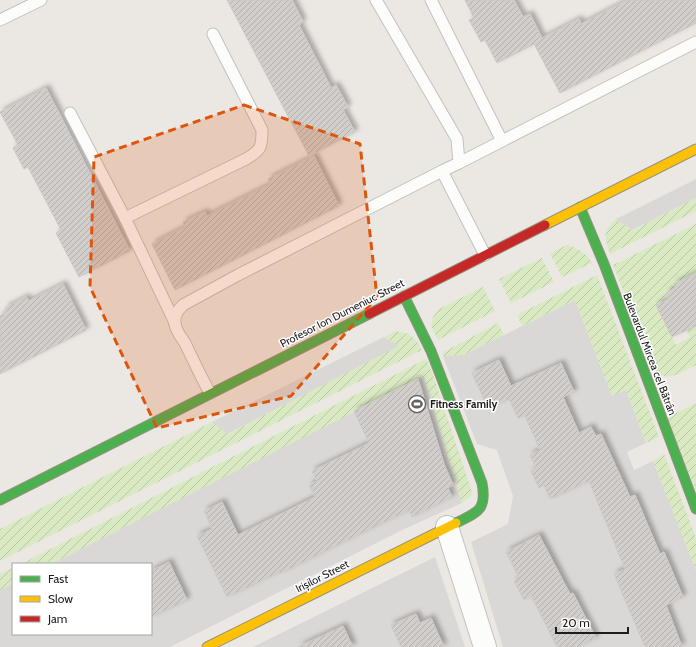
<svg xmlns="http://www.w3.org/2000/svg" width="696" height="647" viewBox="0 0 696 647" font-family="Cabin,sans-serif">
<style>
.residential{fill:#dad8d6}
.religious{fill:#d9d8d6}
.garden{fill:url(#garden-furrows)}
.building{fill:url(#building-hatch);stroke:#cec9c6;filter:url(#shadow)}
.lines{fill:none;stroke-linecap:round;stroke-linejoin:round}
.lane-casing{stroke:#c3c2c0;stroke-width:13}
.street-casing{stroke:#c3c2c0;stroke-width:24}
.fast-casing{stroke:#94947c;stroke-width:11}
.slow-casing{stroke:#94947c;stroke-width:11}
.jam-casing{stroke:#94947c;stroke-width:11}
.lane{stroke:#fcfcfb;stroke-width:11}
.street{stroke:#fcfcfb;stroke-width:22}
.fast{stroke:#4caf50;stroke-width:9}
.slow{stroke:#ffc107;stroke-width:9}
.jam{stroke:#c62828;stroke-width:9}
.marked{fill:#de560d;fill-opacity:0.2;stroke:#de560d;stroke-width:3;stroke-dasharray:8 5;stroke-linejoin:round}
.labels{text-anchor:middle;stroke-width:3;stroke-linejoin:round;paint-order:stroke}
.street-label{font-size:11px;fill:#1c1c1c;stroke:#fff}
.poi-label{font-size:11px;font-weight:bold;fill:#1c1c1c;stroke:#fff;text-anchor:start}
</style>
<defs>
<pattern id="garden-furrows" width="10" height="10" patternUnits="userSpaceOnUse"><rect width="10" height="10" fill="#d9e9c2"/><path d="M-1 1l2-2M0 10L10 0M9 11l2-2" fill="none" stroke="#bac7a6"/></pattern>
<pattern id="building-hatch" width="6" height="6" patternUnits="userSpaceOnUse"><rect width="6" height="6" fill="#d1cecb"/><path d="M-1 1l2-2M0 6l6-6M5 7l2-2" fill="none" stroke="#b3b0ae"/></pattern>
<filter id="shadow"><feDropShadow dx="3.5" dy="-3.5" stdDeviation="2" flood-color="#0004"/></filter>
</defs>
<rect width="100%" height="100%" fill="#ebe8e4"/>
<g class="residential">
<polygon points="575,300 612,396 626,390 646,443 627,452 634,470 653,461 696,570 696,647 503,647 471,542 508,524 513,496 463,355"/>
<polygon points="424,376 462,503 404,529 170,647 0,647 0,590 13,583 13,634 151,634 151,564 51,564"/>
<polygon points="435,557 465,647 253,647"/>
</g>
<g class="religious">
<polygon points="696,179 696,198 632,230 616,219"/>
<polygon points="384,337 400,346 227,434 212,422"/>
<polygon points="463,355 497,450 477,444 443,356"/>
</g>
<g class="garden">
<path d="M 696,198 L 696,211 L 610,254 C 605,236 601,233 616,219 L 633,230 Z"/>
<path d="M 696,224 L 696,277 L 694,274 L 674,283 L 676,287 L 666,293 L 669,299 L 656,305 L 676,345 L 690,337 L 684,326 L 692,321 L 696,329 L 696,365 C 682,372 672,381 657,373 L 613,265 Z"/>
<path d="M 567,245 C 577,248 587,253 592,263 L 562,277 L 550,253 Z"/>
<polygon points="542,258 554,282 511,303 499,279"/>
<polygon points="597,275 659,437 646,443 626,390 612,396 575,300 522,326 517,315"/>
<polygon points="483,287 495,311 438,340 431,326 433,317 439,309"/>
<polygon points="498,323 504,335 463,355 443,356 442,353"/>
<polygon points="396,331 409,334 416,340 422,350 0,561 0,529 212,422 228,434 399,346 384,337"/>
<polygon points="426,359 432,372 472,492 471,496 462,503 424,377 51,564 21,564"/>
<polygon points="696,404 696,491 667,418 692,405"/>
<polygon points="664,454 696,538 696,570 653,461"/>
<polygon points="13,568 13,583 0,590 0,574"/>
</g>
<g class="building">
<polygon points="227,0 292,0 303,22 299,25 331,88 336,85 348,107 343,110 355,132 309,156"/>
<polygon points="465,0 514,0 523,17 530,14 542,38 579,19 581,24 628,0 696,0 696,23 560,93 534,44 497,63 485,40 481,42 469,20 474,18"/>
<polygon points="46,88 130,251 79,277 56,233 61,230 28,167 24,169 13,148 18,145 0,112"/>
<polygon points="314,156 339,206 175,290 152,244 185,227 183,222 205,212 207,216 271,184 268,179"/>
<polygon points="696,273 696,326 672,337 656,305 669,299 666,293 676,287 674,284"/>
<polygon points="63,284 86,330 0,374 0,316 7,312 5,308 26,297 29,301"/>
<polygon points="499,360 511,386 561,363 574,392 563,397 579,433 591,427 596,436 601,434 630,497 635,495 660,554 664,552 683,597 666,605 682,647 645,647 614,574 625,569 589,481 550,499 544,485 539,488 531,471 536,468 530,455 540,450 525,416 518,418 509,399 488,408 472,373"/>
<polygon points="418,379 444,464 453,485 448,488 452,497 412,517 409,510 281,573 280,572 227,597 197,536 212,529 204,511 222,502 238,535 315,497 309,485 317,481 312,471 369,443 354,411"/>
<polygon points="539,535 570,594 573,593 596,638 577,647 557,647 531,596 524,600 514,581 519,578 506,552"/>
<polygon points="169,562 187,600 151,617 151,571"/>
<polygon points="416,614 420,623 431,618 444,647 401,647 391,625"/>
<polygon points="343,626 353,647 298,647"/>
</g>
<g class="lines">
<g class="lane-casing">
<g id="lane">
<polyline points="376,0 457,139 459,163"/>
<polyline points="431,0 502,141"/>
<polyline points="0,20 41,0"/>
<polyline points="70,113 125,218 175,323"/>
<polyline points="442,171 485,255"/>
<path d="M 125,218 L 246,159 C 261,150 262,148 262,130 L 213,34"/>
<path d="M 210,393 C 201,377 193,360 185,343 C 181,337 176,331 175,324 C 174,315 178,310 183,305 L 238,275 L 442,171 L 459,163 L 502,141 L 696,42"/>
</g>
</g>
<g class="street-casing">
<polyline id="street" points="447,527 485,647"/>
</g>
<g class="fast-casing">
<g id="fast">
<polyline points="580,207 604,264 696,509"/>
<path d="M 404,296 L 431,351 L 482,483 C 487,510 478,512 456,523"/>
<polyline points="0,500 369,314"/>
</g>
</g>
<g class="slow-casing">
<g id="slow">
<polyline points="545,225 696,149"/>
<polyline points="207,647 456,523"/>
</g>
</g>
<g class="jam-casing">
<polyline id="jam" points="369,314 545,225"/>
</g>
<use href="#lane" class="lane"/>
<use href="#street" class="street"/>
<use href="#fast" class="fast"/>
<use href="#slow" class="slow"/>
<use href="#jam" class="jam"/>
</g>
<path class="marked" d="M 244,105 L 360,144 L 377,297 L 291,396 L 157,428 L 90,287 L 94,157 Z"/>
<defs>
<g id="stadium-ring" transform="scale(0.9)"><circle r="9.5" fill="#fff" stroke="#646362" stroke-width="1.5"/><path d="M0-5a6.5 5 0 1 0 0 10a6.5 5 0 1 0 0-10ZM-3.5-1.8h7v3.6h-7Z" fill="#646362"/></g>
</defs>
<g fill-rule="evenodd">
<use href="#stadium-ring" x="417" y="404"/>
</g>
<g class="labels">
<g class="street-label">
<text transform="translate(342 313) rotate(-27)" y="4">Profesor Ion Dumeniuc Street</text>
<text transform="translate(650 354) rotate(69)" y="4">Bulevardul Mircea cel Bătrân</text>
<text transform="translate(322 576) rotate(-27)" y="4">Irișilor Street</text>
</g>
<g class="poi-label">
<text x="430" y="408">Fitness Family</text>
</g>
</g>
<rect x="12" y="563" width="140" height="72" fill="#ffffff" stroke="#a4a4a4"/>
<rect x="20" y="576" width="20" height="6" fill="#4caf50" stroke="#a4a4a4"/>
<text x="48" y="583" font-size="12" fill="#1c1c1c">Fast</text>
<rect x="20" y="596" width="20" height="6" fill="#ffc107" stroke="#a4a4a4"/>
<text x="48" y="603" font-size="12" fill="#1c1c1c">Slow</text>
<rect x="20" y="616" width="20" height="6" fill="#c62828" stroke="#a4a4a4"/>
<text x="48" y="623" font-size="12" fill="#1c1c1c">Jam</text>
<path d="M556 627v6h72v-6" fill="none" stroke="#1c1c1c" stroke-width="2"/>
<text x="562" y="627" font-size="12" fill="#1c1c1c" stroke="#ffffff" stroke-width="3" paint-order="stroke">20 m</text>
</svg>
